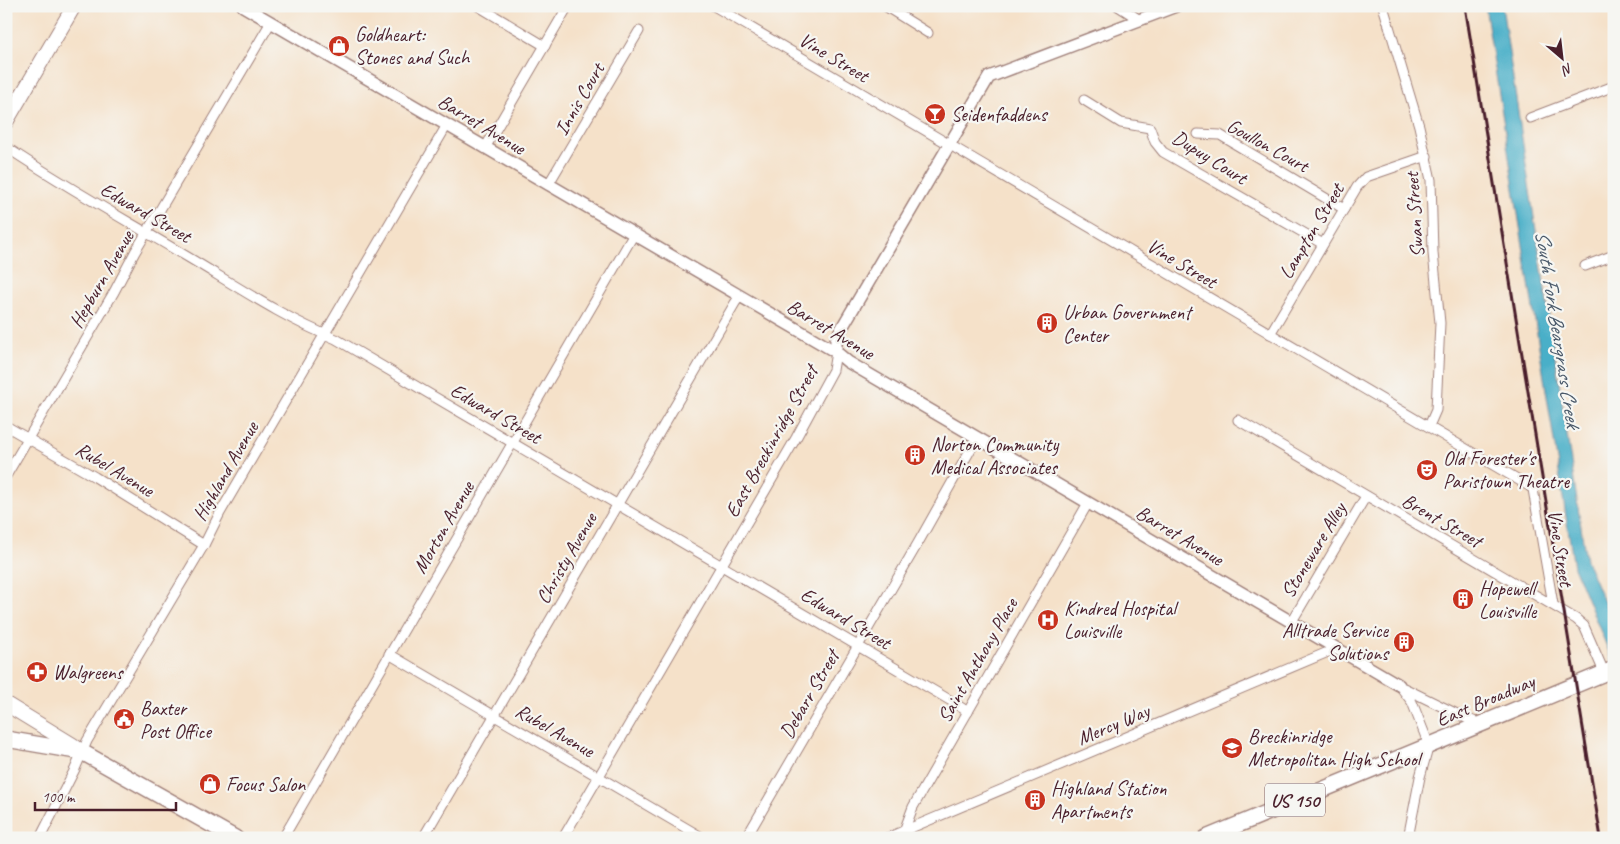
<svg xmlns="http://www.w3.org/2000/svg" width="1620" height="844" viewBox="0 0 1620 844" font-family="Caveat,sans-serif">
<style>
.water{fill:#49afc8;stroke:#4a677a}
.lines{fill:none;stroke-linecap:round;stroke-linejoin:round}
.minor-casing{stroke:#a0807a;stroke-width:11}
.tertiary-casing{stroke:#a0807a;stroke-width:14}
.secondary-casing{stroke:#a0807a;stroke-width:16}
.primary-casing{stroke:#a0807a;stroke-width:18}
.minor{stroke:#fff;stroke-width:9}
.tertiary{stroke:#fff;stroke-width:11}
.secondary{stroke:#fff;stroke-width:14}
.primary{stroke:#fff;stroke-width:15}
.rail{stroke:#4a1f2b;stroke-width:3}
.labels{text-anchor:middle;stroke-width:4.5;stroke-linejoin:round;paint-order:stroke}
.shield{fill:#f6f6f2;stroke:#7e6067;stroke-width:1}
.shield-label{font-size:19px;font-weight:bold;fill:#4a1f2b}
.poi-label{font-size:20px;fill:#4a1f2b;stroke:#f6f6f2;text-anchor:start}
.street-label{font-size:20px;fill:#4a1f2b;stroke:#f6f6f2}
.water-label{font-size:21px;font-style:italic;fill:#4a596a;stroke:#f6f6f2}
</style>
<rect width="100%" height="100%" fill="#f6f6f2"/>
<filter id="ink" filterUnits="userSpaceOnUse"><feTurbulence type="fractalNoise" baseFrequency=".02" numOctaves="2"/><feDisplacementMap in="SourceGraphic" scale="10" xChannelSelector="R" yChannelSelector="G"/><feConvolveMatrix kernelMatrix="1 2 1 2 8 2 1 2 1" color-interpolation-filters="sRGB"/></filter>
<filter id="wash" filterUnits="userSpaceOnUse"><feTurbulence type="fractalNoise" baseFrequency=".0096" numOctaves="4" result="noise"/><feDisplacementMap in="SourceGraphic" scale="20" xChannelSelector="R" yChannelSelector="G"/><feGaussianBlur stdDeviation="1.12" result="paint"/><feColorMatrix in="noise" values="0 0 0 0 0 0 0 0 0 0 0 0 0 0 0 0 0 1.4 0 .05"/><feComposite in="paint" operator="in"/></filter>
<g filter="url(#wash)">
<rect width="100%" height="100%" fill="#f5e1c9"/>
<polygon class="water" points="1485,6 1502,6 1586,560 1614,625 1614,664 1574,567"/>
</g>
<g filter="url(#ink)">
<g class="lines">
<g class="minor-casing">
<g id="minor">
<polyline points="478,6 545,46"/>
<polyline points="714,6 1529,486 1533,489 1535,501 1553,604"/>
<polyline points="885,6 928,33"/>
<polyline points="1118,6 1140,20"/>
<polyline points="1383,6 1419,126 1431,180 1433,253 1440,323 1436,410 1429,426"/>
<polyline points="1084,100 1121,123 1150,128 1155,142 1163,152 1323,244"/>
<polyline points="1530,118 1614,86"/>
<polyline points="1198,134 1220,135 1344,209"/>
<path d="M 6,147 C 64,186 126,220 186,256 C 235,285 283,318 336,339 L 953,702 L 968,712"/>
<polyline points="485,148 568,6"/>
<polyline points="548,185 639,31"/>
<polyline points="1585,266 1614,255"/>
<polyline points="1270,334 1357,187 1366,177 1427,156"/>
<polyline points="1238,420 1576,619 1584,626 1604,672"/>
<polyline points="6,426 95,477 204,545"/>
<polyline points="6,476 114,292 135,252 271,22"/>
<polyline points="1291,623 1366,496"/>
<polyline points="389,654 703,838"/>
<polyline points="1399,685 1412,702 1429,745 1420,777 1408,838"/>
<polyline points="1404,688 1457,714 1480,724"/>
<polyline points="40,838 75,769 87,741 204,545 220,513 447,125"/>
<polyline points="283,838 634,234"/>
<polyline points="423,838 735,303 740,296"/>
<polyline points="563,838 796,438 833,370 836,352"/>
<polyline points="746,838 918,543 977,438"/>
<polyline points="887,838 1335,649"/>
<polyline points="906,838 904,831 913,807 1088,503"/>
</g>
</g>
<g class="tertiary-casing">
<g id="tertiary">
<polyline points="243,6 836,352 848,362 1399,685"/>
<polyline points="836,352 836,340 840,331 989,77 1176,6"/>
</g>
</g>
<g class="secondary-casing">
<g id="secondary">
<polyline points="6,122 74,6"/>
<polyline points="6,704 73,745 82,752"/>
</g>
</g>
<g class="primary-casing">
<g id="primary">
<polyline points="6,739 82,752 235,838"/>
<polyline points="1206,838 1614,669"/>
</g>
</g>
<use href="#minor" class="minor"/>
<use href="#tertiary" class="tertiary"/>
<use href="#secondary" class="secondary"/>
<use href="#primary" class="primary"/>
<polyline class="rail" points="1465,6 1601,838"/>
</g>
</g>
<defs>
<g id="shop-disc" transform="scale(1.125)"><circle r="9.5" fill="#c8321e" stroke="#f6f6f2"/><path d="M-5-2.5h2.3a2.7 3.5 0 0 1 5.4 0H5L5.5 6h-11ZM-1.5-2.5h3a1.5 2.3 0 0 0-3 0Z" fill="#fff"/></g>
<g id="bar-disc" transform="scale(1.125)"><circle r="9.5" fill="#c8321e" stroke="#f6f6f2"/><path d="M-6-5H6L.8 .8V4.5H3.5V6h-7V4.5H-.8V.8Z" fill="#fff"/></g>
<g id="building-disc" transform="scale(1.125)"><circle r="9.5" fill="#c8321e" stroke="#f6f6f2"/><path d="M-4-6H4V6H1V3H-1V6H-4ZM-2.5-4.3h1.7v1.8h-1.7ZM.8-4.3h1.7v1.8H.8ZM-2.5-1h1.7V.8h-1.7ZM.8-1h1.7V.8H.8Z" fill="#fff"/></g>
<g id="theatre-disc" transform="scale(1.125)"><circle r="9.5" fill="#c8321e" stroke="#f6f6f2"/><path d="M-5-5.5Q0-4 5-5.5V0Q5 5 0 6Q-5 5-5 0ZM-3.3-2.5H-1v1.5H-3.3ZM1-2.5H3.3v1.5H1ZM-2.8 1Q0 5.5 2.8 1Z" fill="#fff"/></g>
<g id="hospital-disc" transform="scale(1.125)"><circle r="9.5" fill="#c8321e" stroke="#f6f6f2"/><path d="M-5-5h3v3.5h4V-5h3V5h-3V1.5h-4V5h-3Z" fill="#fff"/></g>
<g id="pharmacy-disc" transform="scale(1.125)"><circle r="9.5" fill="#c8321e" stroke="#f6f6f2"/><path d="M-2-6h4v4h4v4h-4v4h-4v-4h-4v-4h4Z" fill="#fff"/></g>
<g id="civic-disc" transform="scale(1.125)"><circle r="9.5" fill="#c8321e" stroke="#f6f6f2"/><path d="M-.6-6.5H3V-4.5H.6V-3L4-1V1h2V6H-6V1h2V-1L-.6-3ZM-1.2 2.5V6h2.4V2.5Z" fill="#fff"/></g>
<g id="school-disc" transform="scale(1.125)"><circle r="9.5" fill="#c8321e" stroke="#f6f6f2"/><path d="M0-5L7-2L0 1L-7-2ZM-4 1L0 2.5L4 1V4Q0 6-4 4Z" fill="#fff"/></g>
</defs>
<g fill-rule="evenodd">
<use href="#shop-disc" x="339" y="46"/>
<use href="#bar-disc" x="935" y="114"/>
<use href="#building-disc" x="1047" y="323"/>
<use href="#building-disc" x="915" y="455"/>
<use href="#theatre-disc" x="1427" y="470"/>
<use href="#building-disc" x="1463" y="599"/>
<use href="#hospital-disc" x="1048" y="620"/>
<use href="#building-disc" x="1404" y="642"/>
<use href="#pharmacy-disc" x="37" y="672"/>
<use href="#civic-disc" x="124" y="719"/>
<use href="#school-disc" x="1232" y="748"/>
<use href="#shop-disc" x="210" y="784"/>
<use href="#building-disc" x="1035" y="800"/>
</g>
<g class="labels">
<rect class="shield" x="1265" y="783.5" width="60" height="33" rx="4"/>
<g class="shield-label">
<text x="1295" y="807">US 150</text>
</g>
<g class="poi-label">
<text x="355" y="41">Goldheart:<tspan x="355" dy="23">Stones and Such</tspan></text>
<text x="951" y="121">Seidenfaddens</text>
<text x="1063" y="319">Urban Government<tspan x="1063" dy="23">Center</tspan></text>
<text x="931" y="451">Norton Community<tspan x="931" dy="23">Medical Associates</tspan></text>
<text x="1443" y="465">Old Forester's<tspan x="1443" dy="23">Paristown Theatre</tspan></text>
<text x="1479" y="595">Hopewell<tspan x="1479" dy="23">Louisville</tspan></text>
<text x="1064" y="615">Kindred Hospital<tspan x="1064" dy="23">Louisville</tspan></text>
<text x="1388" y="637" text-anchor="end">Alltrade Service<tspan x="1388" dy="23">Solutions</tspan></text>
<text x="53" y="679">Walgreens</text>
<text x="140" y="715">Baxter<tspan x="140" dy="23">Post Office</tspan></text>
<text x="1248" y="743">Breckinridge<tspan x="1248" dy="23">Metropolitan High School</tspan></text>
<text x="226" y="791">Focus Salon</text>
<text x="1051" y="795">Highland Station<tspan x="1051" dy="23">Apartments</tspan></text>
</g>
<g class="street-label">
<text transform="translate(834 57) rotate(31)" y="7">Vine Street</text>
<text transform="translate(579 99) rotate(-60)" y="7">Innis Court</text>
<text transform="translate(482 124) rotate(31)" y="7">Barret Avenue</text>
<text transform="translate(1268 145) rotate(29)" y="7">Goullon Court</text>
<text transform="translate(1210 157) rotate(32)" y="7">Dupuy Court</text>
<text transform="translate(146 212) rotate(30)" y="7">Edward Street</text>
<text transform="translate(1414 215) rotate(-94)" y="7">Swan Street</text>
<text transform="translate(1311 231) rotate(-59)" y="7">Lampton Street</text>
<text transform="translate(1182 263) rotate(31)" y="7">Vine Street</text>
<text transform="translate(101 279) rotate(-60)" y="7">Hepburn Avenue</text>
<text transform="translate(831 329) rotate(31)" y="7">Barret Avenue</text>
<text transform="translate(496 413) rotate(30)" y="7">Edward Street</text>
<text transform="translate(771 441) rotate(-61)" y="7">East Breckinridge Street</text>
<text transform="translate(115 469) rotate(31)" y="7">Rubel Avenue</text>
<text transform="translate(225 471) rotate(-60)" y="7">Highland Avenue</text>
<text transform="translate(1442 520) rotate(30)" y="7">Brent Street</text>
<text transform="translate(443 527) rotate(-60)" y="7">Morton Avenue</text>
<text transform="translate(1180 535) rotate(31)" y="7">Barret Avenue</text>
<text transform="translate(1561 548) rotate(81)" y="7">Vine Street</text>
<text transform="translate(1313 550) rotate(-59)" y="7">Stoneware Alley</text>
<text transform="translate(566 558) rotate(-60)" y="7">Christy Avenue</text>
<text transform="translate(846 618) rotate(31)" y="7">Edward Street</text>
<text transform="translate(977 660) rotate(-60)" y="7">Saint Anthony Place</text>
<text transform="translate(809 694) rotate(-60)" y="7">Debarr Street</text>
<text transform="translate(1485 700) rotate(-23)" y="7">East Broadway</text>
<text transform="translate(1113 724) rotate(-23)" y="7">Mercy Way</text>
<text transform="translate(555 730) rotate(30)" y="7">Rubel Avenue</text>
</g>
<g class="water-label">
<text transform="translate(1558 329) rotate(81)" y="7">South Fork Beargrass Creek</text>
</g>
</g>
<rect width="1620" height="844" fill="none" stroke="#f6f6f2" stroke-width="25"/>
<g transform="translate(1562 58) rotate(152)" stroke="#f6f6f2" stroke-width="4" paint-order="stroke">
<path d="M0-4L9 19L0 12L-9 19Z" fill="#4a1f2b"/>
<text y="-8" font-size="14" font-weight="bold" text-anchor="middle" fill="#4a1f2b">N</text>
</g>
<path d="M35 802v8h141v-8" fill="none" stroke="#4a1f2b" stroke-width="2.5"/>
<text x="42" y="802" font-size="15" fill="#4a1f2b" stroke="#f6f6f2" stroke-width="4" paint-order="stroke">100 m</text>
</svg>
